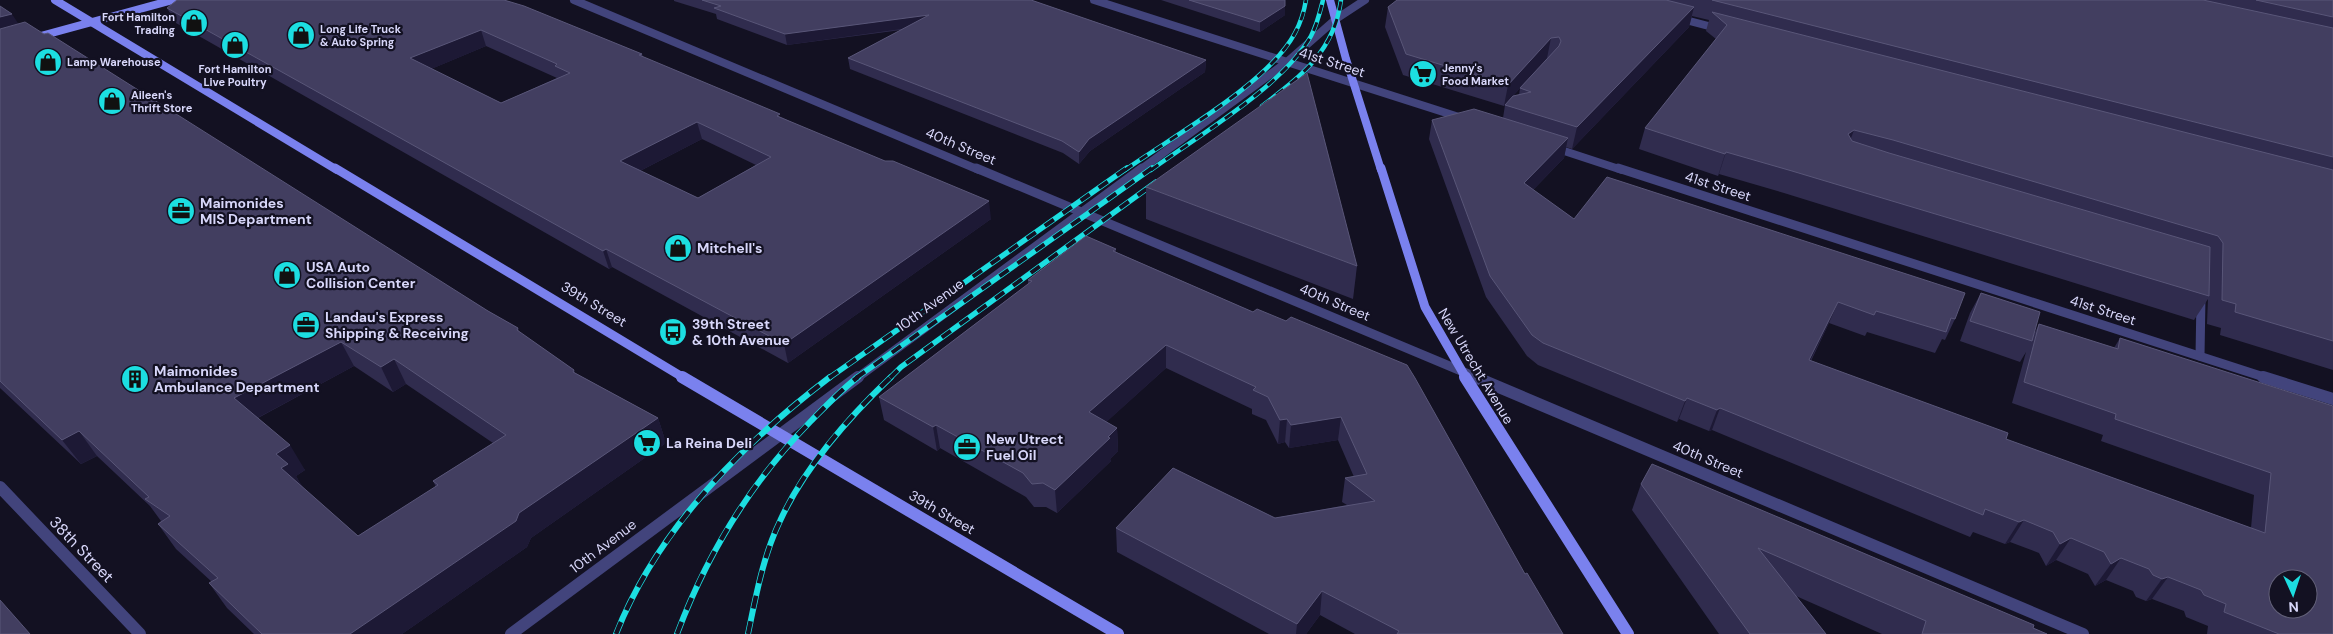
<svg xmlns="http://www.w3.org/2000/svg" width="2333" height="634" viewBox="0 0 2333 634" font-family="'DM Sans',sans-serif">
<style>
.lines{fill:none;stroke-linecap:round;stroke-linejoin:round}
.lane{stroke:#42447c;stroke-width:9}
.street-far2{stroke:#42447c;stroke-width:8}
.street-far1{stroke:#42447c;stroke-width:9}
.street{stroke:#42447c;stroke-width:12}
.secondary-far2{stroke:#7a81ee;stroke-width:8}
.secondary-far1{stroke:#7a81ee;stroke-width:9}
.secondary{stroke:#7a81ee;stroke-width:12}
.rail-far2-casing{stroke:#1cdee1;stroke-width:4.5}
.rail-far1-casing{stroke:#1cdee1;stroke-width:5.5}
.rail-casing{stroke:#1cdee1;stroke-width:6}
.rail-far2{stroke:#131122;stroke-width:3;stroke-dasharray:9;stroke-linecap:butt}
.rail-far1{stroke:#131122;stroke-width:4;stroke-dasharray:11;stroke-linecap:butt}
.rail{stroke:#131122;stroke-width:4.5;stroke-dasharray:13;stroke-linecap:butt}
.wall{fill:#302c4e;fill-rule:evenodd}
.shaded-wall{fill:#1d1935}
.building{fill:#423e60;stroke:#595678;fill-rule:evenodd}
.labels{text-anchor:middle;stroke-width:4.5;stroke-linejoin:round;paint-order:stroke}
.far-poi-label{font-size:11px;font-weight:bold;fill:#d8d7fa;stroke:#131122;text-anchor:start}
.street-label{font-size:14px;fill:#d8d7fa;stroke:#131122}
.poi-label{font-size:14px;font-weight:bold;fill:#d8d7fa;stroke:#131122;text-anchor:start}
.near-street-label{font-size:16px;fill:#d8d7fa;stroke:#131122}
</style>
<rect width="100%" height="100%" fill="#131122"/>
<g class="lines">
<polyline class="lane" points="2200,356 2201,297"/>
<g class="street-far2">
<polyline points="574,0 979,170"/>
<polyline points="1094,0 1462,118"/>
<polyline points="1678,18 1720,29"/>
<polyline points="1552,147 1622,170"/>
<polyline points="1140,170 1287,62 1336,19 1365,0"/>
</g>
<g class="street-far1">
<polyline points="976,168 1478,378"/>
<polyline points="1618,168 2267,378"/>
<polyline points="857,378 1142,168"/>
</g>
<g class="street">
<polyline points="1475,377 2083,634"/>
<polyline points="2263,377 2333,399"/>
<polyline points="0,487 140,634"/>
<polyline points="511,634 858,377"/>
</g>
<g class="secondary-far2">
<polyline points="55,0 337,170"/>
<polyline points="1330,0 1346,59 1381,170"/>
<polyline points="37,37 173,0"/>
</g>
<g class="secondary-far1">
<polyline points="335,168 684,378"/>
<polyline points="1381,168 1425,307 1466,378"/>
</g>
<g class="secondary">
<polyline points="682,377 1118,634"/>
<polyline points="1465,377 1628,634"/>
</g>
<g class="rail-far2-casing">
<g id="rail-far2">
<path d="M 1262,106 C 1301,76 1334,52 1341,0"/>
<path d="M 1125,170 C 1173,136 1268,84 1295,33 C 1301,22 1304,12 1306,0"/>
<path d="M 1151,170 C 1198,136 1283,86 1311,36 C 1317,25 1320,12 1323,0"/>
</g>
</g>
<g class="rail-far1-casing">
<g id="rail-far1">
<polyline points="829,378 1127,168"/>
<polyline points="856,378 1152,168"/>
<polyline points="890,378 901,367 1156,182"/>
</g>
</g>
<g class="rail-casing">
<g id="rail">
<path d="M 616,634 C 657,530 743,443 830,377"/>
<path d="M 677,634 C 707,554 750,483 811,421 C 826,406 841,390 858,377"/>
<path d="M 748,634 C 756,596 763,556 780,521 C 805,466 848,418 891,377"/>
</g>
</g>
<use href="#rail-far2" class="rail-far2"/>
<use href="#rail-far1" class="rail-far1"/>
<use href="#rail" class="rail"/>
</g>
<g class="wall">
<path d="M 504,0 L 642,54 L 643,57 L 781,117 L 991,219 L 788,363 L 612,267 L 609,269 L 176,23 L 167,8 ZM 486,46 L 557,78 L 501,103 L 431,69 ZM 702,139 L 756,165 L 698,198 L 640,171 Z"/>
<polygon points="674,0 1031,0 1206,60 1205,72 1090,151 1079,164 1063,153 850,69 848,58 901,30 787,45 717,19 716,14 674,1"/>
<polygon points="1161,0 1285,0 1285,15 1260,32"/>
<polygon points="1397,0 2333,0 2333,370 2220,335 2221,328 2207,324 2208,299 2194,320 1784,193 1719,174 1718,176 1639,149 1645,128 1716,39 1706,31 1709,20 1692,16 1689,27 1572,149 1566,147 1564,158 1533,190 1574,219 1955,319 1945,340 1942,339 1935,353 1867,332 1865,336 1829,323 1811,361 2006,439 2251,528 2254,495 2101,441 2103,435 2012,403 2026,352 2020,362 1960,341 1970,313 1981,293 2034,334 2039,324 2114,348 2120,338 2333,406 2333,634 2207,634 2208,626 2186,617 2184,611 2152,599 2146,601 2136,597 2133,591 2106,580 2095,586 2088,574 2056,560 2046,566 2039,553 2010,542 2005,544 1973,532 1970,537 1712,430 1709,431 1679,419 1677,422 1538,365 1527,356 1486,297 1429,139 1432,120 1503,118 1505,105 1519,95 1520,88 1548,58 1547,58 1504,106 1403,75 1385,27 1388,7"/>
<path d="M 0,6 L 18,24 L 488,311 L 518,328 L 519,332 L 574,370 L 575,373 L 658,418 L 666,443 L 531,538 L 527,547 L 402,634 L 254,634 L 227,608 L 209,583 L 212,582 L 176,549 L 158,524 L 161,521 L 150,506 L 97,456 L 81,464 L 0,388 ZM 354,366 L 393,392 L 406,384 L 493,443 L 433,481 L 436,487 L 358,536 L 302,487 L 296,476 L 305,470 L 258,418 Z"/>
<polygon points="1146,187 1357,266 1353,299 1146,219"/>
<polygon points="1116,249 1116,252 1253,312 1525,574 1563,634 1355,634 1320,615 1306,634 1269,634 1117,552 1116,528 1275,518 1347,505 1342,502 1345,478 1354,477 1338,440 1289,448 1285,442 1278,444 1266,420 1252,414 1252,409 1166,368 1106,422 1117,428 1118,451 1110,459 1111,461 1057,513 1046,507 1034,507 1026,497 940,448 937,451 884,420 879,397 1028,284 1028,280"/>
<polygon points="1641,484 2033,628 2047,634 1882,634 1796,596 1826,634 1719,634 1632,510"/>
</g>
<g class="shaded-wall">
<polygon points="1285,6 1285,15 1260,32 1260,22"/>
<polygon points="1694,7 1689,27 1572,149 1577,127"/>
<polygon points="12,14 25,34 0,42 0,17"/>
<polygon points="929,15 930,25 787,45 785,34"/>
<polygon points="481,30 486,46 417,75 410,58"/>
<polygon points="1551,38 1547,58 1504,106 1508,85"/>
<polygon points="1206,60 1205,72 1090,151 1079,164 1079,152 1089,139"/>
<polygon points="697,122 702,139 626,178 620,161"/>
<polygon points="1854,130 1846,152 1848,134"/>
<polygon points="1568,138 1564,158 1520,203 1524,183"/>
<polygon points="1726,152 1719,174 1718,176 1725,154"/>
<polygon points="989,201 991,219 788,363 784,344"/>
<polygon points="606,249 612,267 609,269 603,251"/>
<polygon points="1838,302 1829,323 1800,381 1809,360"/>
<polygon points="341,342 354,366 250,422 234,398"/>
<polygon points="1166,345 1166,368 1091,436 1089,412"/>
<polygon points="394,359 406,384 393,392 381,367"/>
<polygon points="1687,398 1679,419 1677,422 1685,401"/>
<polygon points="1720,408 1712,430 1709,431 1717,410"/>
<polygon points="1341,417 1338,440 1289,448 1291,425"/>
<polygon points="658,418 666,443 531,538 527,547 402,634 350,634 519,513"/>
<polygon points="1287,419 1285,442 1278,444 1280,420"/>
<polygon points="936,425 940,448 937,451 933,427"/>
<polygon points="1117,428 1118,451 1110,459 1111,461 1057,513 1055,490"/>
<polygon points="79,431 97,456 81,464 62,440"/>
<polygon points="290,445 305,470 296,476 304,489 281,468 276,454"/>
<polygon points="2024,520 2010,542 2005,544 2019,522"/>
<polygon points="2071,538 2056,560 2046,566 2060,544"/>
<polygon points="2121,558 2106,580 2095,586 2111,564"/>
<polygon points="2168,577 2152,599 2146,601 2162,579"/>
<polygon points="1322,591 1320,615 1306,634 1296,634 1297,624"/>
</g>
<g class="building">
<path d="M 177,0 L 504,0 L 524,6 L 642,54 L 639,55 L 780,114 L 777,116 L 885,161 L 893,161 L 989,201 L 784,344 L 606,249 L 603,251 L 167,8 ZM 481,30 L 557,64 L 555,66 L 570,73 L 501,103 L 410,58 ZM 697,122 L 771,157 L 698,198 L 620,161 Z"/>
<polygon points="702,0 1031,0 1206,60 1089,139 1079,152 1062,141 848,58 929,15 785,34 714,8 721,6"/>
<polygon points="1189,0 1285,0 1285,6 1260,22"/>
<polygon points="1397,0 1666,0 1694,7 1577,127 1505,105 1513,96 1531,92 1520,88 1559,46 1561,41 1559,37 1551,38 1508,85 1406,54 1388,7"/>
<polygon points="1712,0 2203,0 2333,28 2333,157"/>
<polygon points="2256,0 2333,0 2333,17"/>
<polygon points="0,6 12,14 0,17"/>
<polygon points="1712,12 2333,170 2333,341 2235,312 2236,304 2222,300 2223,243 2218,236 1893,140 1854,130 1848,134 1852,141 1889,153 2210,247 2209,296 1792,171 1726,152 1725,154 1645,128 1727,25"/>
<path d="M 25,22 L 44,34 L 48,33 L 488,311 L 518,328 L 517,330 L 574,370 L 573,372 L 658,418 L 519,513 L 516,521 L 350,634 L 262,634 L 209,583 L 218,578 L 158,524 L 170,516 L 145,499 L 149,497 L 79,431 L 62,440 L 0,381 L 0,29 ZM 341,342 L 381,367 L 394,359 L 506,435 L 433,481 L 438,485 L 358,536 L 281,468 L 288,464 L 276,454 L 290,445 L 234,398 Z"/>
<polygon points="1307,73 1357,266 1146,187"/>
<path d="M 1474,109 L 1568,138 L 1524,183 L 1574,219 L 1607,177 L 1965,293 L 1955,319 L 1951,318 L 1946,332 L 1876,311 L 1874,315 L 1838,302 L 1809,360 L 2008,433 L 2006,439 L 2265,533 L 2271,473 L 2115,419 L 2116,414 L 2024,382 L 2039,324 L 2118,349 L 2120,338 L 2333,406 L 2333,634 L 2279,634 L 2224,612 L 2226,604 L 2204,595 L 2201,590 L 2168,577 L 2162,579 L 2153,575 L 2149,569 L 2121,558 L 2111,564 L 2104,552 L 2071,538 L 2060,544 L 2053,532 L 2024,520 L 2019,522 L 1985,509 L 1983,515 L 1720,408 L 1717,410 L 1687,398 L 1685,401 L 1543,343 L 1532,335 L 1490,276 L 1432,120 ZM 2278,579 L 2308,579 L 2308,609 L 2278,609 Z"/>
<polygon points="1086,236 1116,249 1113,251 1253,312 1257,309 1286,321 1291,317 1407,365 1415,378 1525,574 1527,573 1563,634 1397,634 1399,631 1322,591 1297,624 1116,528 1173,468 1275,518 1375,501 1345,478 1367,474 1341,417 1291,425 1287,419 1280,420 1268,397 1253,390 1256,387 1166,345 1089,412 1117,428 1108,437 1110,438 1055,490 1043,483 1032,484 1023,473 936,425 933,427 879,397 1032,281 1028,280"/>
<polygon points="1981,293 2040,312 2032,341 1970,321"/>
<polygon points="1652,464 2034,625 2033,628 2047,634 1922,634 1926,621 1758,548 1826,634 1750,634 1641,484"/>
<polygon points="0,600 30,634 0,634"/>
</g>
<defs>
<g id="shop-disc" transform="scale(1.4375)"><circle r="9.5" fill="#1cdee1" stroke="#131122"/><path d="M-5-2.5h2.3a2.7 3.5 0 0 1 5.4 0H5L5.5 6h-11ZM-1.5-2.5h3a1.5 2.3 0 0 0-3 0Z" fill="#111"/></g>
<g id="supermarket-disc" transform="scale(1.4375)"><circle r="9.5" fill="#1cdee1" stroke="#131122"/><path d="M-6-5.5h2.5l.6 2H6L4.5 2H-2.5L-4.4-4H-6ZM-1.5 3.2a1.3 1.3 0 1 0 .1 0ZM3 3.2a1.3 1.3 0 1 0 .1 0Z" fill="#111"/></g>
<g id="office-disc" transform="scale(1.4375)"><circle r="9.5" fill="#1cdee1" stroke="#131122"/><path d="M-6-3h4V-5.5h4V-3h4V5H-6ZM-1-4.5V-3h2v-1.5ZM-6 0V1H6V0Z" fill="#111"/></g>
<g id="bus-disc" transform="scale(1.4375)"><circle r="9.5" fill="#1cdee1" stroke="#131122"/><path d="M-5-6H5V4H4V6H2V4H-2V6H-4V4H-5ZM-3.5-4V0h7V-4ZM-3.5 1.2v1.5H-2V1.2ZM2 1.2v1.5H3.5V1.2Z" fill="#111"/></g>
<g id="building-disc" transform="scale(1.4375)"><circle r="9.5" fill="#1cdee1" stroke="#131122"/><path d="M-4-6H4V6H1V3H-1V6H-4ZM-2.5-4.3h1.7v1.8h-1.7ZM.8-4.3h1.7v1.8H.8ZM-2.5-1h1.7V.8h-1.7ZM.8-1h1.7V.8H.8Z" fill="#111"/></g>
</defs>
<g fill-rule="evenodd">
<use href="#shop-disc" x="194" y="23"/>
<use href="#shop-disc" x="301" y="35"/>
<use href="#shop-disc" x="235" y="45"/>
<use href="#shop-disc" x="48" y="62"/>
<use href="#supermarket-disc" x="1423" y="74"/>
<use href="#shop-disc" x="112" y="101"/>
<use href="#office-disc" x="181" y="211"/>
<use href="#shop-disc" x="678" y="248"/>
<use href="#shop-disc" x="287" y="275"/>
<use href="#office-disc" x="306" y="325"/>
<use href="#bus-disc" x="673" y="332"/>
<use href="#building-disc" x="135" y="379"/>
<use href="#supermarket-disc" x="647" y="443"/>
<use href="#office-disc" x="967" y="447"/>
</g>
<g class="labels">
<g class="far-poi-label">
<text x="175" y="21" text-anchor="end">Fort Hamilton<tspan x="175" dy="13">Trading</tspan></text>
<text x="320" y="33">Long Life Truck<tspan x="320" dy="13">&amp; Auto Spring</tspan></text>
<text x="67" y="66">Lamp Warehouse</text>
<text x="1442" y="72">Jenny's<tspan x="1442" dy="13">Food Market</tspan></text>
<text x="235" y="73" text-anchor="middle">Fort Hamilton<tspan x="235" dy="13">Live Poultry</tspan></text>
<text x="131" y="99">Aileen's<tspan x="131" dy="13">Thrift Store</tspan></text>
</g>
<g class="street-label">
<text transform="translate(1332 62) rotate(18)" y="5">41st Street</text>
<text transform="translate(961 146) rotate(23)" y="5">40th Street</text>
<text transform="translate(1718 186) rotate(18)" y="5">41st Street</text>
<text transform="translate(1335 302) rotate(23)" y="5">40th Street</text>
<text transform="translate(594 304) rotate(31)" y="5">39th Street</text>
<text transform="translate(930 305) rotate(-36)" y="5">10th Avenue</text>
<text transform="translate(2103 310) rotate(18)" y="5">41st Street</text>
<text transform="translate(1476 366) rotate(59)" y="5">New Utrecht Avenue</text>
<text transform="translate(1708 459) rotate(23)" y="5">40th Street</text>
<text transform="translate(942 512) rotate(30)" y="5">39th Street</text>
<text transform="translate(603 546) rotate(-37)" y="5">10th Avenue</text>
</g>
<g class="poi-label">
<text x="200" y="208">Maimonides<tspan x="200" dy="16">MIS Department</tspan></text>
<text x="697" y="253">Mitchell's</text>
<text x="306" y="272">USA Auto<tspan x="306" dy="16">Collision Center</tspan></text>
<text x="325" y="322">Landau's Express<tspan x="325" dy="16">Shipping &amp; Receiving</tspan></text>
<text x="692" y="329">39th Street<tspan x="692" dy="16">&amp; 10th Avenue</tspan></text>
<text x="154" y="376">Maimonides<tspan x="154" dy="16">Ambulance Department</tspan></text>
<text x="986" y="444">New Utrect<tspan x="986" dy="16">Fuel Oil</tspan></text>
<text x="666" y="448">La Reina Deli</text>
</g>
<g class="near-street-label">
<text transform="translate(82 549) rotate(46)" y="6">38th Street</text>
</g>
</g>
<g transform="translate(2293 594) rotate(177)"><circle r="24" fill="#131122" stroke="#626078"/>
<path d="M0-4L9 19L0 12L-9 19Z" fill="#1cdee1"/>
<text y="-8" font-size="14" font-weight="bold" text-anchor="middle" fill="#d8d7fa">N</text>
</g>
</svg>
